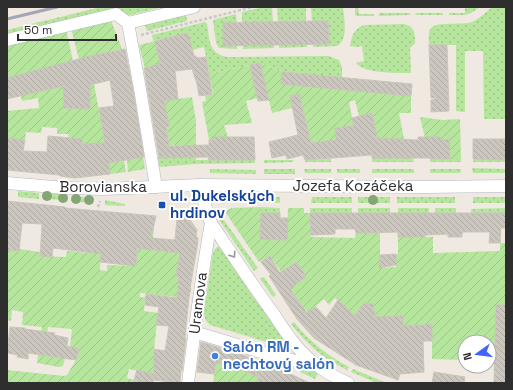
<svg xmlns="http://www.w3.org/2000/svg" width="513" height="390" viewBox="0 0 513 390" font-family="'Space Grotesk',sans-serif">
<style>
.grass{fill:url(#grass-dots)}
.garden{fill:url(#garden-furrows)}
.building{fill:url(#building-back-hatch);stroke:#cbc5ba}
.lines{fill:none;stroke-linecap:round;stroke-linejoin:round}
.street-casing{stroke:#b4b7c1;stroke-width:13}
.path{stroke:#c9c9c9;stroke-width:2.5;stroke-dasharray:3 2;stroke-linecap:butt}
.street{stroke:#fff;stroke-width:12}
.rail{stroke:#a3a6b8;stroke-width:3}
.tree{fill:#84a574}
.oneway{stroke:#969696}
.transit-dot{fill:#1a4fb4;stroke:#fff;stroke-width:1.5}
.shop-dot{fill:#3f7fe0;stroke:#fff;stroke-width:1.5}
.labels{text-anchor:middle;stroke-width:4;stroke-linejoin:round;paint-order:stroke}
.street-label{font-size:15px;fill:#2e2e2e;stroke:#fff}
.transit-label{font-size:15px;font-weight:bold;fill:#164399;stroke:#fff;text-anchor:start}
.shop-label{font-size:15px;font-weight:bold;fill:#366cbe;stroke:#fff;text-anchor:start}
</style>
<defs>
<pattern id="grass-dots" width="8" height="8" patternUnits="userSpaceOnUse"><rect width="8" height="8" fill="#b6e59e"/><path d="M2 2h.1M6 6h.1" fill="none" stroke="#9dc588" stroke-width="1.8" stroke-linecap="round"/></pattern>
<pattern id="garden-furrows" width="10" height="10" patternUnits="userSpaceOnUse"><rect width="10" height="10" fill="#b6e59e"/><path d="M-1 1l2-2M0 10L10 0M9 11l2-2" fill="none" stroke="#9dc588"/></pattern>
<pattern id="building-back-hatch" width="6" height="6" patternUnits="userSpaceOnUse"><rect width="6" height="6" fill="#cbc7bf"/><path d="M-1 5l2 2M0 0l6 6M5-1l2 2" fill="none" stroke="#afaba4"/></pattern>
</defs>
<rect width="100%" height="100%" fill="#efe9e1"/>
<g class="grass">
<polygon points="101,7 163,7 126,16 119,8 7,35 7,30"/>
<polygon points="264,7 272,7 273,22 242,23 242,12"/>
<polygon points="277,7 306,7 306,22 278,22"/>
<path d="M 311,7 L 343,7 C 344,18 349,40 337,46 L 313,47 L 313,44 L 329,43 L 328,21 L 312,21 Z"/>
<polygon points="355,7 358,7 359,14 374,14 374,16 356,16 355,14"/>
<path d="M 465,7 L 479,7 C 469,17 462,15 449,15 L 449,13 L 465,13 Z"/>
<path d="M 492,7 L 506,7 L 506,119 L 484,119 L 483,51 L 465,51 L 465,112 L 456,111 L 456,45 L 429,45 C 429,41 428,34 430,30 C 433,20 462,26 472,22 C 479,19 486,12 492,7 Z"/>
<polygon points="379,13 410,13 410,15 379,16"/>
<polygon points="415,13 443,13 443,15 416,15"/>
<polygon points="236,14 237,23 223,23 223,46 237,46 237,49 219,48 216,43 213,20"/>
<polygon points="186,15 187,21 147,31 145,25"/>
<path d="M 205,22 L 207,24 C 210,40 208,53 227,57 L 329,56 L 339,60 L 342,67 L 342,78 L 282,72 L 260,63 L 209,74 L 208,66 L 204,47 L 192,50 L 188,33 L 153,41 L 152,35 Z"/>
<path d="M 404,24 C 415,27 415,33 415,43 L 410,48 L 411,73 C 398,73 365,74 356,63 L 364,61 L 362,46 L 357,47 L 350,46 C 352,36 354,27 366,25 Z"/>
<polygon points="307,44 307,47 279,48 279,45"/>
<polygon points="274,45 274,48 243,49 243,46"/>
<polygon points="158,158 196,158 196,160 255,160 255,163 196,164 159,167"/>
<polygon points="372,158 413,158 414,162 372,162"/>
<polygon points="331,159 331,162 305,162 305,160"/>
<rect x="430" y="159" width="31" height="3"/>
<polygon points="473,159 506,160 506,162 473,162"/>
<polygon points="264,160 293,160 293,162 264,163"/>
<polygon points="472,168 506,169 506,173 473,173"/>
<polygon points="210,169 256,170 256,174 210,173"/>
<rect x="264" y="169" width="31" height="5"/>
<polygon points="304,169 331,169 331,173 305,173"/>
<rect x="337" y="169" width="23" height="4"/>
<rect x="372" y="169" width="42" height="4"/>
<polygon points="430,169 461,169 461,172 459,173 430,173"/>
<polygon points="18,191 39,193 39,199 18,197"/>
<polygon points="46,193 65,195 65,200 45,199"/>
<polygon points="73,196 93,198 93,203 72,201"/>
<polygon points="235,197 280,197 280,203 227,202 221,204 226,200"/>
<polygon points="312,197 352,197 352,203 311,203"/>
<rect x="358" y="197" width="32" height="6"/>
<rect x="397" y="197" width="58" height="6"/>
<rect x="473" y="197" width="33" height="6"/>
<polygon points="105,200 125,204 125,206 105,205"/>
<polygon points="261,207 280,208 280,213 261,213"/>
<rect x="310" y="208" width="42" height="5"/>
<rect x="358" y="208" width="32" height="5"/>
<rect x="398" y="208" width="31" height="5"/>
<rect x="435" y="208" width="21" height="5"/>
<polygon points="506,208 506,213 471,213 471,209"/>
<polygon points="221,216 258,268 254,271 220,221 218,217"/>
<path d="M 217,247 L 220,247 L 222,249 L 288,344 L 286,346 L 283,347 L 210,325 C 206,321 204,318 204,312 L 213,252 L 214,250 Z"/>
<polygon points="264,277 276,295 273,297 260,279"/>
<path d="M 294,322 C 310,342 327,355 349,367 L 347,370 C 341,367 336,364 330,361 C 315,351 302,338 291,324 Z"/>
<polygon points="303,367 319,371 315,379 300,372"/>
<polygon points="353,369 387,383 377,383 351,372"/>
</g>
<g class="garden">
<polygon points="110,18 122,49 90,56 94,84 109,163 124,161 126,172 110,174 109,163 98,143 82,144 82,139 69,138 68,134 57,134 57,128 42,127 41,133 26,132 25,140 7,138 7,111 39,108 38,98 22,101 16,76 7,78 7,43 66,29 73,61 34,71 39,91 63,85 64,108 90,109 90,99 89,99 71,28"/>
<polygon points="155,41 160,64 156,66 145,68 139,45"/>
<polygon points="260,63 282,72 282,84 411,96 411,113 399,113 404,139 372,139 371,113 360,116 362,125 361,125 355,100 349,102 354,127 335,128 336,140 311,143 303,109 293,110 292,108 272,113"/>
<polygon points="250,65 258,98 246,101 252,123 224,125 228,137 215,137 214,140 209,140 202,102 206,101 205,95 213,94 209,74"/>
<polygon points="192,97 196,121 196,145 169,145 163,101"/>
<polygon points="420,117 443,120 460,119 461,159 450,159 449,140 441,140 440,137 429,145 430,159"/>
<polygon points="143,157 145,169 128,172 127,160"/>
<polygon points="261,207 260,239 287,240 288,208 304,208 304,213 310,213 311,237 355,238 356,233 380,232 380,268 396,267 396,254 398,254 398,237 433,237 433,253 500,251 500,243 506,243 506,305 496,305 495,360 489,360 489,342 465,342 465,360 432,359 432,324 403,326 402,316 386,317 375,320 373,304 367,303 363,304 355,316 335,298 329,305 324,299 308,313 296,298 290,287 306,277 299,266 281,272 270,256 259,262 226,213 227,210 232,208"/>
<polygon points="139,226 154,227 152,250 180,253 179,276 177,297 140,293 140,297 148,298 148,300 145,300 144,311 158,313 154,349 154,374 129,369 127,378 146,383 7,383 7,370 64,376 67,375 76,360 79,349 70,347 72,329 48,327 44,355 65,358 63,366 59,367 37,363 42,327 22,325 23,312 12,310 11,321 7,320 7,250 18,251 19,249 40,252 40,256 66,257 67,251 88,253 90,243 101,247 100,270 107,271 107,265 136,266"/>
<polygon points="216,362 233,367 259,377 257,382 261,383 213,383"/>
</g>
<g class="building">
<polygon points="312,21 328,21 329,44 223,46 223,23"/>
<polygon points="188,33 194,56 196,56 196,58 206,57 212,94 199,96 197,84 192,69 175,71 178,99 164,101 169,126 166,127 169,146 209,145 209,140 214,140 214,137 254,137 255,160 208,160 209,157 159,158 144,68 150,67 160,63 155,41"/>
<polygon points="429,45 447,45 449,111 431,112 431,100 438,98 431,98"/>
<polygon points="125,49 133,90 144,157 109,163 110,174 75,178 60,176 59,175 7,170 7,138 25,140 23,151 47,152 48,136 82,139 82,144 105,143 99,108 114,106 110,80 90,85 90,109 64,108 63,86 7,99 7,78 90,56"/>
<polygon points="260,63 269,100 258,101 250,65"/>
<polygon points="282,72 412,84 411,96 281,84"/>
<polygon points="299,94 311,143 336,140 335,128 354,126 352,118 372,113 377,138 418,140 418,137 440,137 441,140 449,139 450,159 430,159 430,158 372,158 372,155 305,160 303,155 287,159 286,155 272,158 269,142 298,135 290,96"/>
<polygon points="473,139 506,139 506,160 473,159"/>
<polygon points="7,201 65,207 65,208 156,216 151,238 175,240 177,218 188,217 197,230 196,237 198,238 197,248 190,288 191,288 189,297 185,337 186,338 182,371 181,370 180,383 154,380 154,375 153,383 146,383 134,380 137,370 154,374 154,349 165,351 169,326 156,325 159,307 145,305 146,294 177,298 179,276 176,276 180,253 137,248 136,266 100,262 101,254 53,248 52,257 40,256 42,224 22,223 19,251 7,250"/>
<polygon points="261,213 280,213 280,218 288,218 287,240 260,239"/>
<polygon points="310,213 506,213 506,228 501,228 500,243 489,243 490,232 462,232 462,237 448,237 448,234 425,235 425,237 398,237 398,232 356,233 355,229 335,229 335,234 311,235"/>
<polygon points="396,254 396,265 379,268 380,255"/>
<polygon points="270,256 279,272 281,272 297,262 306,277 290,288 296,298 307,313 316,307 326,318 338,300 355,316 363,304 367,303 373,304 375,317 403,316 403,326 411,325 411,326 432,324 432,341 423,341 424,372 400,374 398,380 356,365 314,338 297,319 269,276 271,275 261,262"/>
<polygon points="496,305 506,305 506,383 494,383"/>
<polygon points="10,327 25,328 25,329 55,333 54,335 68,338 67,346 79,349 76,360 69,359 28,353 28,359 17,357 18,355 7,353"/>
<polygon points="201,342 240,354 264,362 310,383 256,383 259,377 236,368 216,362 214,374 197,372"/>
<polygon points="434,372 465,377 464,383 432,383"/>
</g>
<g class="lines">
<g class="street-casing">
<g id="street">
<polyline points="128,23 140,89 156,187"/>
<polyline points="7,40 116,14 128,23 194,7"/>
<polyline points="7,183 66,188 104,189 200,185 425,187 506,186"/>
<path d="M 200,185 L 207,213 L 211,223 C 232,254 253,286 275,316 C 286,333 298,351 314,363 C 324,371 336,378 348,383"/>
<polyline points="194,332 274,356 301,362 314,363"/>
<path d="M 188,383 C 195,329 201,276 211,223"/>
</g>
</g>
<g class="path">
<polyline points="141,35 253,7"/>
<polyline points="98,207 100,201"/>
</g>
<use href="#street" class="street"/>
<polyline class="rail" points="7,19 57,7"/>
</g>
<g class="tree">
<circle cx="47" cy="196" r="5"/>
<circle cx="63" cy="198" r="5"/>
<circle cx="76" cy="199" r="5"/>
<circle cx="89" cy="200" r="5"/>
<circle cx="373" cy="200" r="5"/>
</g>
<defs><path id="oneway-chevron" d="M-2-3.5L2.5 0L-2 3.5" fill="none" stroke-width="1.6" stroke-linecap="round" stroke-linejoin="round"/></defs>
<use class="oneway" href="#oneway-chevron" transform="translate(233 255) rotate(56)"/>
<rect class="transit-dot" x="158" y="201" width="8" height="8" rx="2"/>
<circle class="shop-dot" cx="215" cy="356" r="4"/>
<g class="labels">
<g class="street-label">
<text x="353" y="191">Jozefa Kozáčeka</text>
<text x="103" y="192">Borovianska</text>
<text transform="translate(198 303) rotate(-83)" y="5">Uramova</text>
</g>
<g class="transit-label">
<text x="170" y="201">ul. Dukelských<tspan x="170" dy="17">hrdinov</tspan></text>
</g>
<g class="shop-label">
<text x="223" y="352">Salón RM -<tspan x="223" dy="17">nechtový salón</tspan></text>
</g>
</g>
<rect width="513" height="390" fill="none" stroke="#2e2e2e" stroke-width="16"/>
<g transform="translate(477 354) rotate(256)"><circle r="19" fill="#ffffff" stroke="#ababab"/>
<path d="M0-3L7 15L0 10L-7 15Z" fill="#4264fb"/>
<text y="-6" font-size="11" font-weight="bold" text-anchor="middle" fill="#2e2e2e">N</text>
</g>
<path d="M18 34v6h98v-6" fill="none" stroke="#2e2e2e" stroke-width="2"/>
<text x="24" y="34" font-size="12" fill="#2e2e2e" stroke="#ffffff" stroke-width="3" paint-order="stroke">50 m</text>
</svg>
